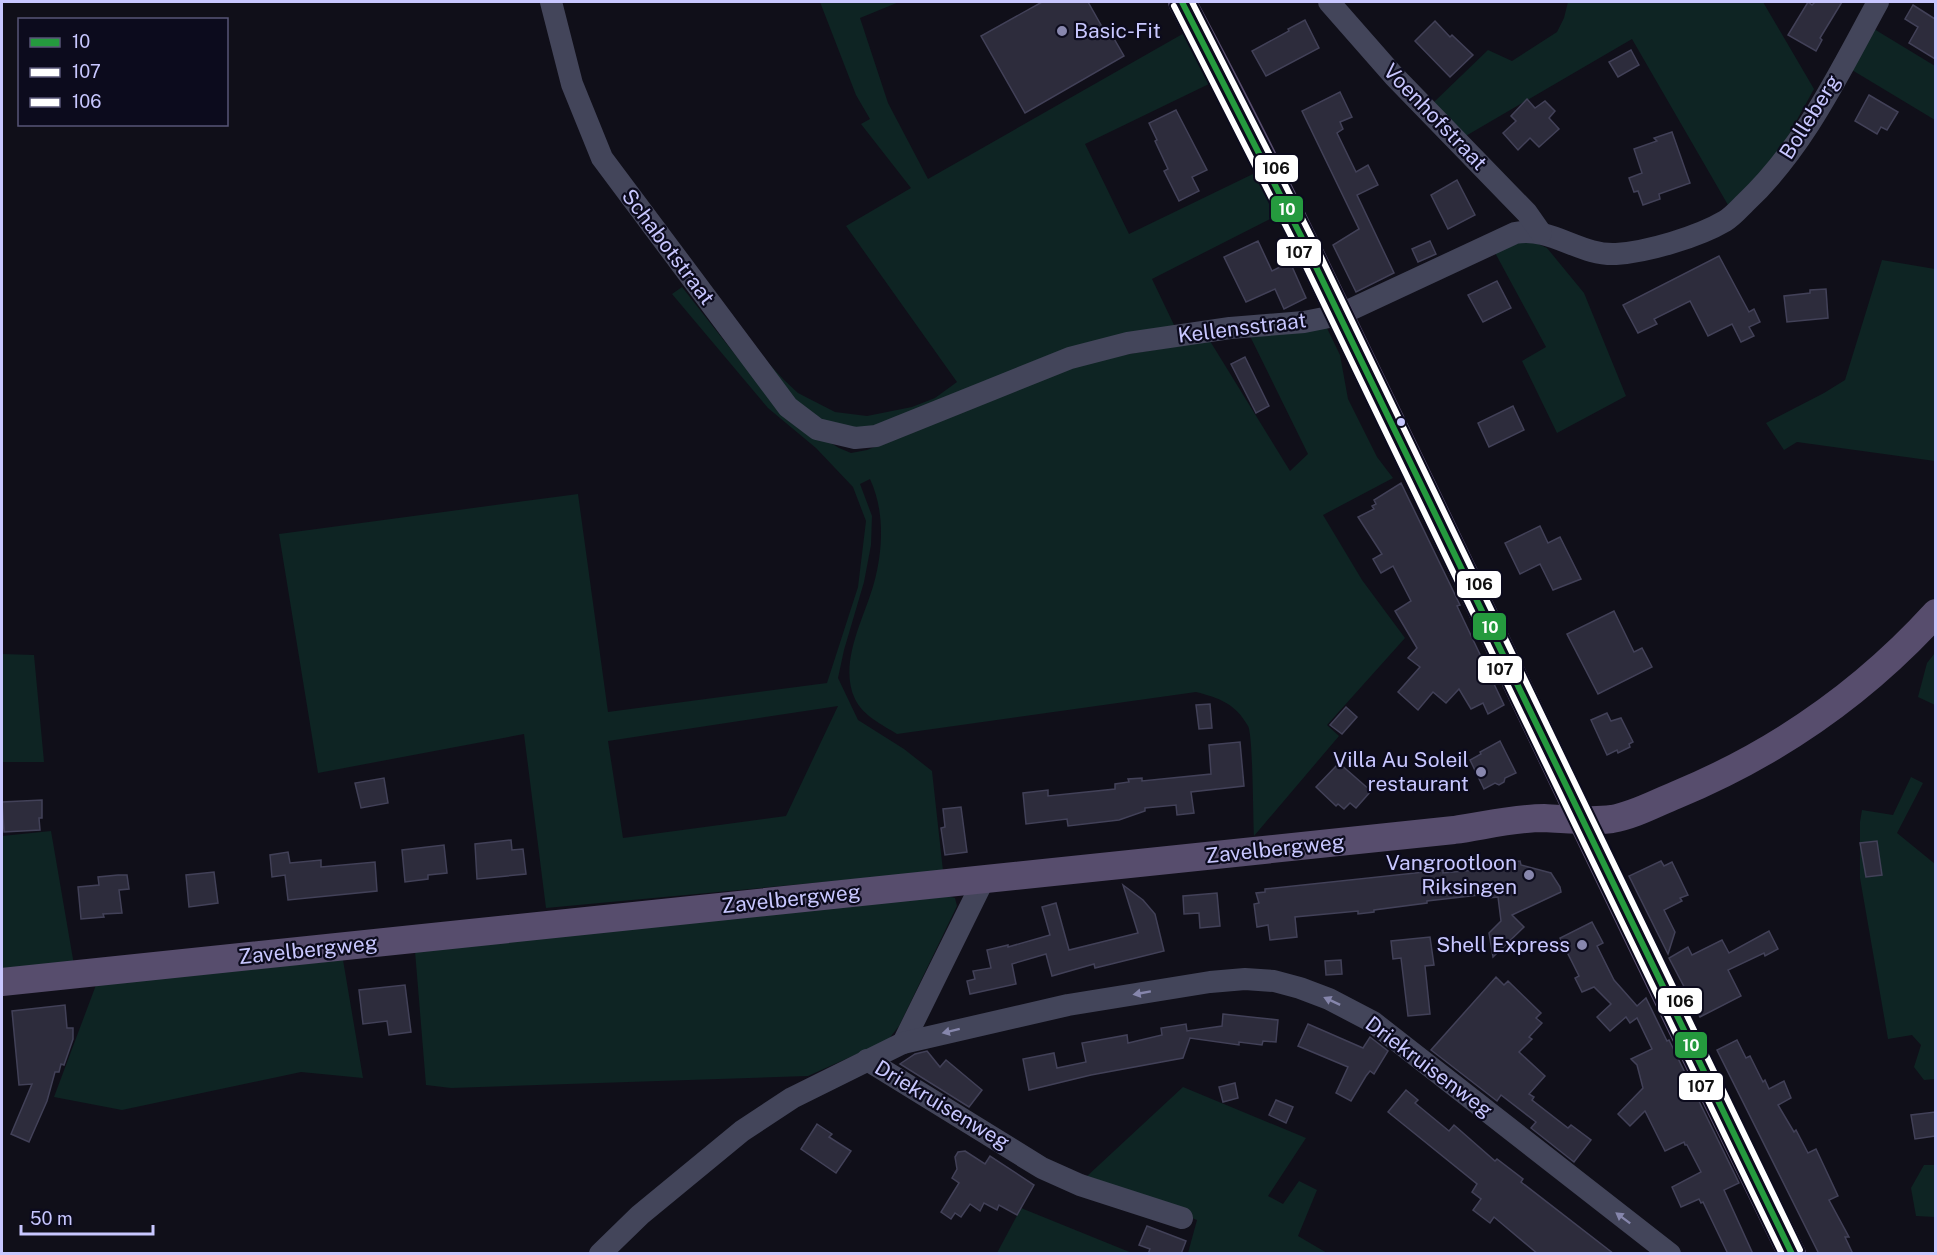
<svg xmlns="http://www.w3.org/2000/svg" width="1937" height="1255" viewBox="0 0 1937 1255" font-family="'Public Sans',sans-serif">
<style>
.green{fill:#0e2423;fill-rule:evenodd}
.building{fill:#2d2c3c;stroke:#424158;stroke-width:1.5}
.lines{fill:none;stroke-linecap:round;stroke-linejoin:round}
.minor{stroke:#43455a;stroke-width:22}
.major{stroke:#574d6d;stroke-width:28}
.bus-1-casing{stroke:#0c0b1d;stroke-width:10}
.bus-2-casing{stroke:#0c0b1d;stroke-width:10}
.bus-3-casing{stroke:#0c0b1d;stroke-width:10}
.bus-1{stroke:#259a3e;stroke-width:6}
.bus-2{stroke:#fff;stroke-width:6}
.bus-3{stroke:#fff;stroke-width:6}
.oneway{fill:#8686ac}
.poi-dot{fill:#8887ae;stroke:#0c0b1d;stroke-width:2}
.bus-dot{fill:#c8c7ff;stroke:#0c0b1d;stroke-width:2}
.labels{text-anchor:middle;stroke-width:4.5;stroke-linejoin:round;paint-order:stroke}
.poi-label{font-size:21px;fill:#c8c7ff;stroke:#0c0b1d;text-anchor:end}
.street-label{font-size:21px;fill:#c8c7ff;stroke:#0c0b1d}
.line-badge{stroke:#0c0b1d;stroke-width:2}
.badge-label{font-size:16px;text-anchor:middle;font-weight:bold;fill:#fff}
.pale-badge-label{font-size:16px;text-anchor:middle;font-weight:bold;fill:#111}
</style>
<rect width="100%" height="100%" fill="#100f19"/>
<g class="green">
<polygon points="820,2 899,2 860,18 888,103 928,179 1186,32 1211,83 1085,144 1129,234 1255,173 1276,216 1152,279 1175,327 866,432 813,422 751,344 783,379 798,393 835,412 867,416 912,407 935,398 957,382 846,226 911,188 861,124 870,119 856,95"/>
<polygon points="1568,2 1763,2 1814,89 1782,147 1762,171 1728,205 1632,39 1464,137 1433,103 1488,50 1512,61 1557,32 1564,18"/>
<polygon points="1874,29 1935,66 1935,120 1852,70"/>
<polygon points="1513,242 1534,242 1547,248 1584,293 1626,396 1557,433 1522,361 1546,347 1493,249"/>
<polygon points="1882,260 1935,269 1935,461 1797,442 1784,450 1766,423 1824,393 1845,380"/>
<path d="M 682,287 L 737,357 L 798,423 L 839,448 L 851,453 L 867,450 L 1086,361 L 1210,341 L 1290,471 L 1308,454 L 1248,332 L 1325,324 L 1340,355 L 1348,399 L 1377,457 L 1393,478 L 1323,515 L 1362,580 L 1405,638 L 1327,725 L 1339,736 L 1254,836 C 1253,819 1253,734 1248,726 C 1235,703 1219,698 1196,692 L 897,734 C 883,725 863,716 855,699 C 838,663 864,619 874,583 C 883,550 885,511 870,479 L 860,484 L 872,516 L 871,545 L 864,582 L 844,650 L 838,678 L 858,720 L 904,749 L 932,771 L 943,871 L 546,908 L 524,734 L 318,773 L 279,534 L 578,494 L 608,712 L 827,683 L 858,587 L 866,521 L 853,487 L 816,448 L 768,408 L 672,294 ZM 838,706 L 786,816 L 623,838 L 608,741 Z"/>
<polygon points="1935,653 1935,705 1918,697 1927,663"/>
<polygon points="2,654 34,655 44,762 2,762"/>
<polygon points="1911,777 1923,783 1897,833 1935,864 1935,1079 1924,1080 1914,1067 1921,1045 1912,1035 1888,1039 1860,878 1860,822 1862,810 1893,815"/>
<polygon points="51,831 74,965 2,972 2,836"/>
<polygon points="946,896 955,898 957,906 899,1026 888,1040 808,1076 451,1088 426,1085 415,951"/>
<polygon points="343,960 363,1078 301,1072 122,1110 54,1097 96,985"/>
<polygon points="1183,1087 1306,1138 1268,1196 1283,1204 1299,1181 1317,1190 1298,1236 1327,1253 1188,1253 1197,1220 1085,1178"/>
<polygon points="1924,1165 1935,1165 1935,1217 1916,1216 1911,1188"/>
<polygon points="1021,1208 1132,1253 997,1253"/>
</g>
<g class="building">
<polygon points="1042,2 1088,2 1105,32 1109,30 1124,56 1025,113 981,36"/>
<polygon points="1808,2 1812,5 1815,2 1842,2 1820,38 1822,40 1816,51 1788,35"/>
<polygon points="1913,5 1935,19 1935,59 1909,43 1918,27 1905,19"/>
<polygon points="1305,20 1319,48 1266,76 1252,51 1289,31 1288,29"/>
<polygon points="1435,21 1450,37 1452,35 1473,55 1450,77 1415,41"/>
<polygon points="1631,50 1639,65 1618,77 1609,62"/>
<polygon points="1340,92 1352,117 1340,122 1343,129 1337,133 1356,172 1368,165 1378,185 1357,195 1394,273 1356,292 1333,245 1359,229 1302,111"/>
<polygon points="1869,95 1898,112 1887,130 1881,127 1877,134 1855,121"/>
<polygon points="1527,99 1535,108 1545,101 1555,111 1549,118 1559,129 1539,147 1530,138 1518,150 1503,133 1516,121 1511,116"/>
<polygon points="1176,110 1207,170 1192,177 1199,191 1179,201 1164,171 1168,169 1155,141 1157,140 1149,123"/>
<polygon points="1672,132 1690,183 1659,194 1660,199 1643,205 1638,191 1634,192 1629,178 1642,173 1634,149 1657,141 1654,138"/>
<polygon points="1457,180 1475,215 1448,229 1431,195"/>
<polygon points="1258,241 1272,271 1290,262 1306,298 1284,309 1275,289 1246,302 1224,257"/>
<polygon points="1430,241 1436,254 1418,262 1412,249"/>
<polygon points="1719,256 1749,312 1754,309 1760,322 1749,327 1754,336 1741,342 1732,324 1708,336 1690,301 1654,319 1657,324 1638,333 1623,305"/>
<polygon points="1497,281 1511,308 1483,322 1468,295"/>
<polygon points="1826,289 1828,318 1787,322 1784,296 1810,293 1810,290"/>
<polygon points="1245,357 1269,406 1256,413 1231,364"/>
<polygon points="1513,406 1524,430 1489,447 1478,423"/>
<polygon points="1401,483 1460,605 1457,606 1504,705 1488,714 1483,703 1471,709 1459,689 1446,703 1433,692 1418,710 1398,692 1420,667 1408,658 1417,648 1395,611 1411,601 1393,566 1381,573 1373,559 1382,554 1358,517 1374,509 1372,506 1376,504 1374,500"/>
<polygon points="1540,526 1548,543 1560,537 1581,579 1553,590 1540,564 1520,574 1505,543"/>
<polygon points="1614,611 1634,652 1642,648 1652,667 1598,694 1567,634"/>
<polygon points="1210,704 1212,728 1199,729 1196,705"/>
<polygon points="1346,707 1357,717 1342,734 1330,725"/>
<polygon points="1607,713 1611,721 1621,718 1633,742 1629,744 1630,747 1618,753 1617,750 1607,755 1591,720"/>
<polygon points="1500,741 1516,773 1505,778 1504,782 1499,785 1495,783 1484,789 1470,760 1481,754 1480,752"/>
<polygon points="1240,742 1244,786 1191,792 1194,813 1177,815 1176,805 1145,808 1145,811 1119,820 1068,826 1067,819 1026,824 1023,793 1048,790 1048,796 1115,789 1115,784 1129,782 1128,779 1142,778 1142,781 1211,774 1209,745"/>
<polygon points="1339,763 1371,791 1356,808 1350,803 1344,809 1338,804 1336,806 1316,787"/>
<polygon points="384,778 388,803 361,808 355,783"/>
<polygon points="42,800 42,818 39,818 40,830 4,832 2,802"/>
<polygon points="961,807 967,852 945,855 941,828 945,827 943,809"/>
<polygon points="511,840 512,850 523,849 526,874 477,879 475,844"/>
<polygon points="1877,841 1882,875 1866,877 1860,843"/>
<polygon points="444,845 447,873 428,875 428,879 405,882 402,850"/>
<polygon points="288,852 290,863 321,860 321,867 375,862 377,891 288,900 285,875 272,877 270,855"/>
<polygon points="1520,861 1521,865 1551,873 1560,887 1561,892 1512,915 1524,927 1493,957 1489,933 1501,921 1498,897 1489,898 1488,894 1427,901 1427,903 1374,910 1374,912 1358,914 1358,911 1295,917 1297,937 1270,940 1268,925 1257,927 1254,904 1259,903 1256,893 1265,892 1265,889 1443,870 1443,873 1485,869 1484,865"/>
<polygon points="1661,861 1664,866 1672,862 1688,895 1680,898 1682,901 1664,910 1675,932 1668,954 1629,876"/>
<polygon points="214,872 218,903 189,907 186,875"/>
<polygon points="118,875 127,875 129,889 119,890 122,913 103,914 104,917 81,919 78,887 99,885 98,877"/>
<polygon points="1123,885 1143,900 1155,914 1164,951 1095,968 1094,964 1052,976 1046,954 1012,964 1016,984 970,994 967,981 975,979 973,971 991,968 987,950 1008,945 1008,947 1050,935 1042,907 1056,903 1069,950 1138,933"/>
<polygon points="1217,893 1220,926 1200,928 1199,913 1184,914 1183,896"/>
<polygon points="1592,922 1603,943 1597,946 1614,980 1637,1006 1646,998 1667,1041 1669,1040 1739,1183 1724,1190 1753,1254 1728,1254 1703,1202 1701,1203 1699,1199 1681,1207 1672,1187 1701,1172 1687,1145 1685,1145 1684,1142 1665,1151 1645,1111 1630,1126 1618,1114 1643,1088 1637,1065 1631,1059 1652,1049 1637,1018 1630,1023 1626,1017 1610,1031 1597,1017 1611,1004 1594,987 1582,992 1575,978 1579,976 1560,938"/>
<polygon points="1769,931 1778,949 1765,956 1764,953 1728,970 1741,996 1700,1017 1669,958 1688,947 1692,955 1722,940 1729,953"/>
<polygon points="1430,937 1434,965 1425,966 1430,1014 1408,1016 1401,958 1393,959 1391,941"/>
<polygon points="1341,960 1342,974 1326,975 1325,961"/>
<polygon points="1496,977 1504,985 1508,981 1541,1013 1536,1018 1542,1023 1529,1037 1532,1039 1519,1052 1545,1076 1529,1094 1534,1097 1532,1100 1568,1128 1571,1125 1591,1140 1574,1162 1531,1128 1536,1122 1501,1095 1497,1101 1431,1050"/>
<polygon points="405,985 411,1032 389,1035 387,1021 363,1024 359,990"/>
<polygon points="65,1005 67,1028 73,1028 73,1039 64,1065 61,1064 59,1072 55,1072 47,1101 29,1142 11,1134 32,1084 19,1085 12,1011"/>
<polygon points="1223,1014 1278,1020 1276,1042 1263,1041 1262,1045 1239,1042 1239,1045 1190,1038 1183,1058 1091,1075 1029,1090 1023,1059 1054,1053 1057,1068 1086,1062 1082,1043 1127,1035 1128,1043 1162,1035 1161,1028 1186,1024 1187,1031 1222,1026"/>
<polygon points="1308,1024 1363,1048 1370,1037 1388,1051 1374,1074 1370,1071 1366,1076 1351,1101 1336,1093 1348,1067 1298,1046"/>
<polygon points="1737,1040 1746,1058 1750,1056 1763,1082 1765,1080 1769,1089 1784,1081 1791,1098 1778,1105 1794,1132 1796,1130 1808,1153 1816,1149 1838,1196 1829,1200 1849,1237 1845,1237 1853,1254 1819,1254 1717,1050"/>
<polygon points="927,1051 940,1067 946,1060 982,1090 969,1107 900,1064 915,1054"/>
<polygon points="1235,1083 1238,1098 1223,1102 1219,1087"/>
<polygon points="1406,1090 1418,1100 1415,1103 1449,1131 1454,1125 1495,1161 1497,1159 1523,1179 1521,1182 1614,1254 1538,1254 1494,1217 1490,1223 1473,1210 1481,1199 1472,1192 1477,1184 1388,1112"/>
<polygon points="1276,1100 1293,1107 1286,1123 1269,1115"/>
<polygon points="1935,1112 1935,1136 1915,1139 1911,1115"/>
<polygon points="817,1124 832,1134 829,1137 851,1151 836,1173 801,1149"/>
<polygon points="965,1151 985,1164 990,1156 1034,1185 1017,1215 999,1205 997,1210 984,1203 980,1211 970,1204 961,1217 955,1213 951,1219 941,1212 959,1183 952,1178 957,1169 955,1157 958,1152"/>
<polygon points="1147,1226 1186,1241 1181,1254 1148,1254 1150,1249 1139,1245"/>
</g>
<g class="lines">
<g class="minor">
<path d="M 551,2 L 572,84 L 602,158 L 788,407 L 817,429 L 855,438 L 876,436 L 1070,358 L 1128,343 L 1230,328 L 1304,322 L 1339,315 L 1515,233 C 1551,226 1580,256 1616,254 C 1647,252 1698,237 1725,221 C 1732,217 1739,209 1745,203 C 1804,148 1840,71 1878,2"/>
<polyline points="1329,2 1394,76 1527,213 1541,233"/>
<polyline points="903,1043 984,879"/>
<polyline points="867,1060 1042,1168 1080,1185 1182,1218"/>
<polyline points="600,1254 640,1215 742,1131 792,1098 903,1043 1068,1005 1210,982 1245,979 1274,981 1300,988 1329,999 1373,1022 1670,1254"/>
</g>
<g class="major">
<path d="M 1182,2 C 1250,127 1311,256 1373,384 C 1513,673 1649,965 1792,1254"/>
<path d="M 2,982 L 1454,830 C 1483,826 1515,818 1544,818 C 1567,819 1589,822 1612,819 C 1635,815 1656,803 1676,795 C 1775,754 1864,692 1936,613"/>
</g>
<g class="bus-1-casing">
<polyline id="bus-1" points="1182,2 1303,240 1792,1254"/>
</g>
<g class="bus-2-casing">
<polyline id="bus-2" points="1174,6 1295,244 1782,1254"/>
</g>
<g class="bus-3-casing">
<polyline id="bus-3" points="1192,2 1311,236 1800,1250"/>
</g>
<use href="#bus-1" class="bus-1"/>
<use href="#bus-2" class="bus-2"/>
<use href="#bus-3" class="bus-3"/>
</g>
<defs><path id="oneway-solid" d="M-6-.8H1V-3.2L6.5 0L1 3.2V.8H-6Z" transform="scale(1.5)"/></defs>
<g class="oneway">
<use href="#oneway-solid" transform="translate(1142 993) rotate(170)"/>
<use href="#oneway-solid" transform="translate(1332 1001) rotate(-155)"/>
<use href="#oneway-solid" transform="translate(951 1031) rotate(166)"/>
<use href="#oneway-solid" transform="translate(1623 1218) rotate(-143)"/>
</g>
<g class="poi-dot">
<circle cx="1062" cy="31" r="6"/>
<circle cx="1481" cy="772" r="6"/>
<circle cx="1529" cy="875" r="6"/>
<circle cx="1582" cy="945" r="6"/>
</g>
<circle class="bus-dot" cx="1401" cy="422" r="5"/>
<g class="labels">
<g class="poi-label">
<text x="1074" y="38" text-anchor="start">Basic-Fit</text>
<text x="1469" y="767">Villa Au Soleil<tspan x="1469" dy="24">restaurant</tspan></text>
<text x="1517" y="870">Vangrootloon<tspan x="1517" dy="24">Riksingen</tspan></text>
<text x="1570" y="952">Shell Express</text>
</g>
<g class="street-label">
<text transform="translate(1435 117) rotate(46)" y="7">Voenhofstraat</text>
<text transform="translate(1810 117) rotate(-58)" y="7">Bolleberg</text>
<text transform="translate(668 247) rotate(53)" y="7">Schabotstraat</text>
<text transform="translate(1242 328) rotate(-7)" y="7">Kellensstraat</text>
<text transform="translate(1275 849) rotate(-6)" y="7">Zavelbergweg</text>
<text transform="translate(791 899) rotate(-6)" y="7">Zavelbergweg</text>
<text transform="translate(308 950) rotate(-6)" y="7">Zavelbergweg</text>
<text transform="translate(1429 1067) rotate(37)" y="7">Driekruisenweg</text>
<text transform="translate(942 1105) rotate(31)" y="7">Driekruisenweg</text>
</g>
</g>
<g class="line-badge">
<rect x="1254" y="154" width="45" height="29" rx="6" fill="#fff"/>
<rect x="1270" y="195" width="34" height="28" rx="6" fill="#259a3e"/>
<rect x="1276" y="238" width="46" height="29" rx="6" fill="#fff"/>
<rect x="1456" y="570" width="46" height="29" rx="6" fill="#fff"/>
<rect x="1472" y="612" width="35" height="29" rx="6" fill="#259a3e"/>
<rect x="1477" y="655" width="46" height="29" rx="6" fill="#fff"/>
<rect x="1657" y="987" width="46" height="28" rx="6" fill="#fff"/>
<rect x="1674" y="1031" width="34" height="28" rx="6" fill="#259a3e"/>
<rect x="1678" y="1072" width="46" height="29" rx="6" fill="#fff"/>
</g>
<g class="badge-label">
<text x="1287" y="215">10</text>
<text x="1490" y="633">10</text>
<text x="1691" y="1051">10</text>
</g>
<g class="pale-badge-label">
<text x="1276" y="174">106</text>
<text x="1299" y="258">107</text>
<text x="1479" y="590">106</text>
<text x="1500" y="675">107</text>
<text x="1680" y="1007">106</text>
<text x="1701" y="1092">107</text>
</g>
<rect width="1937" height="1255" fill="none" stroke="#c8c7ff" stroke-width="6"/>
<rect x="18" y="18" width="210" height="108" fill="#0c0b1d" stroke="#575677" stroke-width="1.5"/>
<rect x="30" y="38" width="30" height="9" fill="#259a3e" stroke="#575677" stroke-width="1.5"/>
<text x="72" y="48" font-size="18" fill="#c8c7ff">10</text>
<rect x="30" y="68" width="30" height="9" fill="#ffffff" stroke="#575677" stroke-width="1.5"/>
<text x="72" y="78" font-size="18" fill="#c8c7ff">107</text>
<rect x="30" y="98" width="30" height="9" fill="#ffffff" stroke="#575677" stroke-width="1.5"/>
<text x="72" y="108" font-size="18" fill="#c8c7ff">106</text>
<path d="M21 1225v9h132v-9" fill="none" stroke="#c8c7ff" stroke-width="3"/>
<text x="30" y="1225" font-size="18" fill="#c8c7ff" stroke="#0c0b1d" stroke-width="4.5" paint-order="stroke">50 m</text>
</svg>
